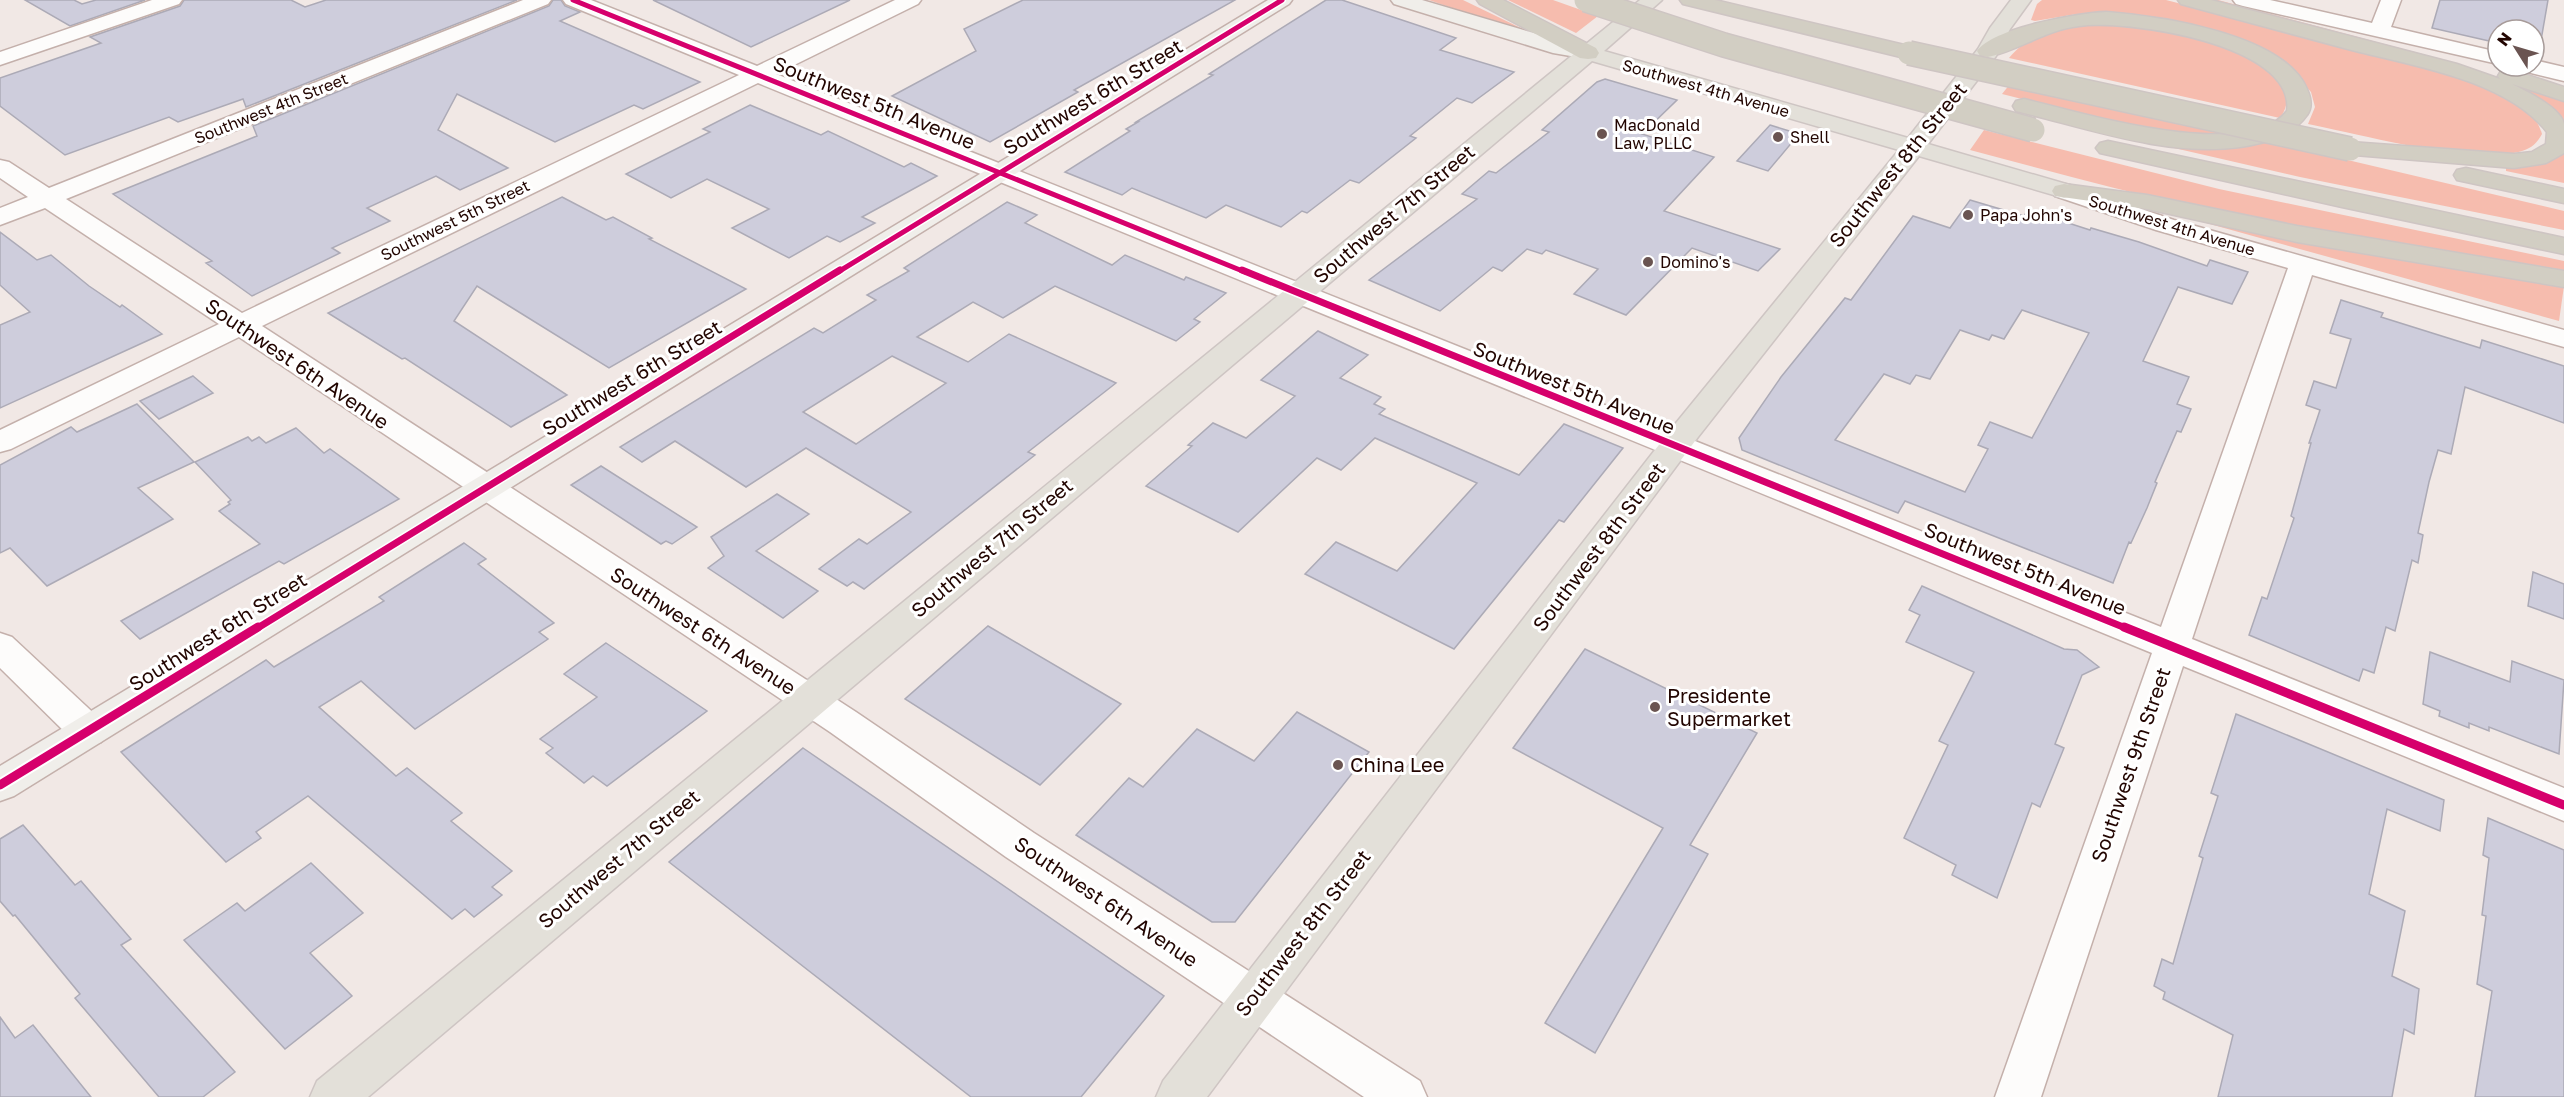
<svg xmlns="http://www.w3.org/2000/svg" width="2564" height="1097" viewBox="0 0 2564 1097" font-family="'Golos Text',sans-serif">
<style>
.green{fill:#f6bcae}
.building{fill:#cecddc;stroke:#acaab6;stroke-width:1.5;fill-rule:evenodd}
.lines{fill:none;stroke-linecap:round;stroke-linejoin:round}
.street-casing{stroke:#c4b0ab;stroke-width:3}
.secondary-casing{stroke:#c4b0ab;stroke-width:3}
.primary-casing{stroke:#cec5c3;stroke-width:3}
.highway-casing{stroke:#cec5c3;stroke-width:3}
.street{fill:#fdfcfb;fill-rule:evenodd}
.secondary{fill:#f0eeea;fill-rule:evenodd}
.primary{fill:#e3e0d9;fill-rule:evenodd}
.highway{fill:#d2cec3;fill-rule:evenodd}
.highway-bridge-casing{stroke:#cec5c3;stroke-width:26;stroke-linecap:butt}
.highway-bridge{stroke:#d2cec3;stroke-width:23}
.cycleway-far2-casing{stroke:#fff;stroke-width:8}
.cycleway-far1-casing{stroke:#fff;stroke-width:10}
.cycleway-casing{stroke:#fff;stroke-width:13}
.cycleway-far2{stroke:#d6006c;stroke-width:5}
.cycleway-far1{stroke:#d6006c;stroke-width:7}
.cycleway{stroke:#d6006c;stroke-width:9}
.poi-dot{fill:#6a5451;stroke:#fff;stroke-width:2}
.labels{text-anchor:middle;stroke-width:6;stroke-linejoin:round;paint-order:stroke}
.far-street-label{font-size:16px;fill:#220501;stroke:#fff}
.far-poi-label{font-size:16px;fill:#220501;stroke:#fff;text-anchor:start}
.street-label{font-size:20px;fill:#220501;stroke:#fff}
.poi-label{font-size:20px;fill:#220501;stroke:#fff;text-anchor:start}
</style>
<rect width="100%" height="100%" fill="#f1e8e5"/>
<g class="green">
<polygon points="1429,0 1463,0 1529,32 1525,33"/>
<polygon points="1508,0 1553,0 1598,16 1576,33"/>
<path d="M 2042,0 L 2166,0 L 2424,66 C 2459,76 2532,93 2542,134 C 2537,143 2532,148 2522,151 C 2473,166 2360,134 2308,124 L 2315,107 L 2311,92 L 2291,70 L 2266,54 L 2105,14 L 2077,14 L 2035,21 L 2031,20 L 2037,4 Z"/>
<polygon points="2201,0 2218,0 2437,58 2564,99 2564,124 2533,97"/>
<path d="M 2107,22 C 2129,25 2154,25 2176,31 C 2205,39 2314,72 2280,118 L 2009,58 C 2034,28 2070,26 2107,22 Z"/>
<path d="M 2010,84 L 2230,134 C 2153,137 2077,112 2002,94 Z"/>
<polygon points="2024,110 2213,147 2271,142 2564,211 2564,230 2300,177 2022,113"/>
<path d="M 1984,130 L 2219,189 L 2564,261 L 2564,273 C 2439,253 2315,233 2191,206 C 2117,190 2043,169 1970,150 Z"/>
<polygon points="2564,154 2564,183 2506,171 2506,167 2548,162"/>
<polygon points="2200,219 2564,286 2559,321 2199,221"/>
</g>
<g class="building">
<polygon points="25,0 74,0 82,4 96,0 145,0 70,26"/>
<polygon points="184,0 291,0 305,7 326,0 517,0 246,107 243,99 178,122 169,117 65,155 0,106 0,78 101,43 90,37 180,6"/>
<polygon points="553,0 561,0 565,6 580,12 560,21 700,82 643,109 634,105 555,142 457,94 438,130 508,168 460,190 436,176 367,208 390,221 332,248 340,253 252,296 206,263 212,261 113,194 257,136 253,126 549,6"/>
<polygon points="653,0 850,0 751,47"/>
<polygon points="1023,0 1235,0 1074,90 1078,92 990,142 892,96 976,51 964,29"/>
<polygon points="1326,0 1342,0 1456,38 1440,50 1514,72 1472,103 1457,98 1410,136 1416,138 1359,183 1350,180 1307,213 1302,211 1281,227 1226,205 1206,218 1132,188 1122,195 1065,172 1130,131 1126,129 1138,122 1136,122 1213,75 1209,74"/>
<polygon points="2440,0 2548,0 2539,52 2534,51 2534,30 2498,30 2498,43 2432,28"/>
<polygon points="1605,79 1677,100 1642,134 1714,157 1664,211 1780,249 1758,271 1692,248 1626,315 1574,294 1598,269 1546,250 1542,254 1527,249 1502,271 1493,267 1440,311 1369,280 1477,199 1462,194 1489,171 1496,173 1549,132 1542,130 1597,82"/>
<polygon points="750,105 821,135 828,131 904,167 911,163 937,176 862,217 875,223 840,242 827,236 789,258 732,228 769,209 707,179 671,198 626,174 710,132 703,129"/>
<polygon points="1770,125 1799,134 1768,171 1737,161"/>
<polygon points="562,197 606,220 613,217 652,238 649,239 746,289 609,368 477,286 454,321 567,395 511,427 405,358 402,359 328,313"/>
<path d="M 1970,200 L 2024,216 L 2028,210 L 2090,230 L 2091,228 L 2139,242 L 2207,266 L 2210,260 L 2248,272 L 2232,304 L 2178,287 L 2143,361 L 2189,377 L 2177,404 L 2191,409 L 2181,432 L 2177,431 L 2155,482 L 2157,483 L 2147,508 L 2131,543 L 2129,542 L 2113,583 L 1905,501 L 1898,513 L 1742,450 L 1739,438 L 1781,377 L 1845,298 L 1851,300 L 1913,216 L 1950,228 ZM 2022,310 L 2089,333 L 2032,438 L 1990,422 L 1978,445 L 1988,449 L 1965,492 L 1835,440 L 1884,374 L 1910,384 L 1916,375 L 1930,379 L 1960,330 L 1989,340 L 1992,335 L 2004,339 Z"/>
<path d="M 1007,202 L 1037,215 L 1025,223 L 1112,265 L 1125,255 L 1184,280 L 1186,277 L 1226,293 L 1194,319 L 1200,322 L 1176,341 L 1055,286 L 1003,318 L 973,302 L 917,337 L 968,362 L 1009,334 L 1116,383 L 1028,452 L 1035,455 L 864,589 L 853,582 L 847,586 L 819,569 L 859,539 L 867,544 L 911,512 L 806,448 L 746,487 L 675,441 L 642,462 L 620,447 L 814,328 L 823,333 L 876,300 L 867,295 L 909,271 L 904,268 ZM 892,356 L 946,383 L 856,444 L 803,412 Z"/>
<polygon points="0,232 37,260 51,255 89,286 120,307 122,305 162,334 0,408 0,325 30,312 0,285"/>
<polygon points="2341,300 2383,313 2381,317 2480,348 2482,340 2564,366 2564,423 2465,387 2451,454 2438,450 2429,482 2418,533 2423,535 2418,563 2412,560 2395,631 2386,627 2374,673 2363,669 2359,681 2249,635 2262,597 2267,599 2294,518 2291,516 2311,443 2309,443 2320,410 2306,405 2314,381 2336,388 2351,339 2330,333"/>
<polygon points="1318,331 1368,355 1340,378 1381,397 1374,404 1385,409 1379,414 1519,475 1564,424 1623,448 1564,522 1559,520 1454,649 1305,574 1336,542 1397,571 1477,483 1375,438 1341,470 1317,458 1238,532 1146,486 1192,446 1188,445 1213,423 1246,438 1295,396 1261,380"/>
<polygon points="193,376 213,393 159,419 140,401"/>
<polygon points="137,404 194,462 138,488 173,519 47,586 10,548 0,553 0,465 71,427 77,432"/>
<polygon points="296,428 324,453 330,449 399,499 284,564 279,561 140,639 121,621 260,544 219,511 230,504 228,502 231,500 195,462 248,437 252,441 259,437 266,443"/>
<polygon points="601,466 697,527 672,544 666,541 661,544 571,485"/>
<polygon points="777,494 809,514 756,551 818,591 783,618 708,568 724,556 711,537"/>
<polygon points="464,543 486,559 478,564 554,623 539,632 548,639 415,729 361,681 319,707 396,776 407,768 462,813 451,821 512,871 492,887 502,895 474,917 465,909 452,919 308,796 256,832 261,838 226,862 121,752 266,660 274,667 384,601 379,597"/>
<polygon points="2533,572 2564,584 2564,619 2528,606"/>
<polygon points="1922,586 2064,649 2077,650 2099,667 2082,675 2055,744 2064,748 2040,807 2032,803 1997,898 1952,875 1956,865 1904,838 1948,745 1939,741 1974,672 1906,642 1920,615 1909,610"/>
<polygon points="988,626 1121,704 1040,785 905,699"/>
<polygon points="606,643 707,711 607,786 593,776 584,783 546,753 553,748 540,739 597,697 564,674"/>
<polygon points="1585,649 1757,733 1690,845 1708,854 1595,1053 1545,1023 1663,828 1513,748"/>
<polygon points="2430,652 2510,682 2512,661 2564,680 2559,754 2489,727 2489,731 2469,723 2469,728 2439,716 2440,711 2423,704"/>
<polygon points="1297,712 1369,752 1235,922 1212,922 1076,835 1129,778 1143,787 1197,729 1254,761"/>
<polygon points="2236,714 2444,800 2440,831 2387,809 2369,894 2405,911 2392,976 2419,989 2414,1034 2404,1029 2392,1097 2218,1097 2233,1035 2163,999 2165,992 2154,986 2162,959 2173,964 2203,858 2199,856 2218,796 2211,793"/>
<polygon points="803,748 1164,996 1081,1097 971,1097 669,862"/>
<polygon points="2488,818 2564,850 2564,1097 2475,1097 2492,991 2477,984 2486,916 2482,915 2489,858 2483,855"/>
<polygon points="23,825 75,885 81,881 131,939 121,945 235,1072 203,1097 159,1097 75,998 80,994 15,915 13,916 0,901 0,839"/>
<polygon points="311,863 363,913 310,953 352,996 285,1049 184,940 237,903 245,911"/>
<polygon points="0,1017 15,1038 33,1025 91,1097 0,1097"/>
</g>
<g class="lines">
<g class="street-casing">
<g id="street">
<polygon points="152,0 182,0 179,4 0,65 0,52"/>
<polygon points="523,0 551,0 548,4 66,199 242,313 739,75 566,4 563,0 591,0 757,66 895,0 921,0 918,4 776,74 2161,627 2288,268 2156,230 2055,196 2052,191 2055,186 2064,184 2073,186 2174,220 2564,330 2564,347 2312,275 2192,639 2564,788 2564,821 2183,666 2041,1097 1995,1097 2152,653 758,83 262,326 856,712 1034,833 1420,1081 1427,1097 1364,1097 1006,857 830,732 239,337 11,449 0,452 0,430 219,324 45,208 0,225 0,208 28,197 0,178 0,160 9,162 49,188"/>
<polygon points="2233,0 2270,0 2372,23 2381,0 2401,0 2391,27 2498,52 2498,64 2243,6 2236,4"/>
<polygon points="2534,60 2564,67 2564,81 2523,71 2520,66 2534,66"/>
<polygon points="0,633 12,637 101,720 107,731 101,742 88,746 75,742 0,668"/>
</g>
</g>
<g class="secondary-casing">
<g id="secondary">
<polygon points="1268,0 1292,0 1289,4 14,796 0,801 0,766"/>
<polygon points="1391,0 1422,0 1564,42 1596,48 1599,53 1596,58 1588,59 1553,53 1394,4"/>
</g>
</g>
<g class="primary-casing">
<polygon id="primary" points="1640,0 1662,0 1604,51 1908,138 1978,49 1990,28 2011,0 2031,0 2010,29 1996,56 1928,144 2073,186 2076,191 2073,196 2064,198 1919,156 1698,437 1207,1097 1156,1097 1163,1081 1676,423 1899,150 1592,61 368,1097 310,1097 317,1081"/>
</g>
<g class="highway-casing">
<g id="highway">
<polygon points="1477,0 1503,0 1596,48 1599,53 1596,58 1588,59 1580,58 1480,4"/>
<polygon points="1680,0 1715,0 1917,48 1920,53 1917,58 1909,59 1683,4"/>
<path d="M 2178,0 L 2211,0 L 2457,64 L 2500,79 L 2498,76 L 2501,71 L 2509,69 L 2564,87 L 2564,101 L 2512,84 C 2526,91 2561,108 2564,124 C 2564,133 2564,144 2564,153 L 2546,163 L 2514,168 L 2342,154 L 2338,149 L 2342,144 L 2350,142 L 2514,154 L 2532,152 L 2546,144 L 2547,132 C 2505,78 2407,65 2344,48 C 2290,33 2235,19 2181,4 Z"/>
<path d="M 2106,12 C 2159,16 2284,34 2307,89 C 2311,98 2313,107 2307,115 C 2292,137 2265,143 2240,147 C 2166,157 2087,128 2016,111 L 2013,106 L 2016,101 L 2024,99 C 2079,112 2247,164 2287,111 C 2296,44 2126,19 2079,26 C 2045,30 2020,50 1988,57 L 1980,56 L 1977,51 C 1993,28 2078,13 2106,12 Z"/>
<polygon points="2108,141 2564,238 2564,254 2342,207 2100,153 2096,148 2100,143"/>
<polygon points="2466,168 2564,189 2564,203 2457,180 2454,175 2457,170"/>
<polygon points="2064,184 2147,195 2297,226 2564,271 2564,287 2297,242 2147,209 2055,196 2052,191 2055,186"/>
</g>
</g>
<use href="#street" class="street"/>
<use href="#secondary" class="secondary"/>
<use href="#primary" class="primary"/>
<use href="#highway" class="highway"/>
<g class="highway-bridge-casing">
<g id="highway-bridge">
<polyline points="1586,0 1724,45 2033,130"/>
<polyline points="1909,53 2350,149"/>
</g>
</g>
<use href="#highway-bridge" class="highway-bridge"/>
<g class="cycleway-far2-casing">
<g id="cycleway-far2">
<polyline points="573,0 1245,272"/>
<polyline points="838,272 1282,0"/>
</g>
</g>
<g class="cycleway-far1-casing">
<g id="cycleway-far1">
<polyline points="1242,270 2128,629"/>
<polyline points="256,629 840,270"/>
</g>
</g>
<g class="cycleway-casing">
<g id="cycleway">
<polyline points="2124,627 2564,805"/>
<polyline points="0,785 258,627"/>
</g>
</g>
<use href="#cycleway-far2" class="cycleway-far2"/>
<use href="#cycleway-far1" class="cycleway-far1"/>
<use href="#cycleway" class="cycleway"/>
</g>
<g class="poi-dot">
<circle cx="1602" cy="134" r="6"/>
<circle cx="1778" cy="137" r="6"/>
<circle cx="1968" cy="215" r="6"/>
<circle cx="1648" cy="262" r="6"/>
<circle cx="1655" cy="707" r="6"/>
<circle cx="1338" cy="765" r="6"/>
</g>
<g class="labels">
<g class="far-street-label">
<text transform="translate(1706 88) rotate(16)" y="6">Southwest 4th Avenue</text>
<text transform="translate(271 108) rotate(-22)" y="6">Southwest 4th Street</text>
<text transform="translate(455 220) rotate(-26)" y="6">Southwest 5th Street</text>
<text transform="translate(2172 225) rotate(17)" y="6">Southwest 4th Avenue</text>
</g>
<g class="far-poi-label">
<text x="1614" y="131">MacDonald<tspan x="1614" dy="18">Law, PLLC</tspan></text>
<text x="1790" y="143">Shell</text>
<text x="1980" y="221">Papa John's</text>
<text x="1660" y="268">Domino's</text>
</g>
<g class="street-label">
<text transform="translate(1093 97) rotate(-31)" y="7">Southwest 6th Street</text>
<text transform="translate(874 103) rotate(22)" y="7">Southwest 5th Avenue</text>
<text transform="translate(1898 165) rotate(-51)" y="7">Southwest 8th Street</text>
<text transform="translate(1394 214) rotate(-40)" y="7">Southwest 7th Street</text>
<text transform="translate(297 364) rotate(34)" y="7">Southwest 6th Avenue</text>
<text transform="translate(632 378) rotate(-31)" y="7">Southwest 6th Street</text>
<text transform="translate(1574 388) rotate(22)" y="7">Southwest 5th Avenue</text>
<text transform="translate(1599 547) rotate(-53)" y="7">Southwest 8th Street</text>
<text transform="translate(992 548) rotate(-40)" y="7">Southwest 7th Street</text>
<text transform="translate(2025 569) rotate(22)" y="7">Southwest 5th Avenue</text>
<text transform="translate(703 631) rotate(33)" y="7">Southwest 6th Avenue</text>
<text transform="translate(218 632) rotate(-32)" y="7">Southwest 6th Street</text>
<text transform="translate(2131 765) rotate(-71)" y="7">Southwest 9th Street</text>
<text transform="translate(619 859) rotate(-40)" y="7">Southwest 7th Street</text>
<text transform="translate(1106 902) rotate(34)" y="7">Southwest 6th Avenue</text>
<text transform="translate(1303 933) rotate(-52)" y="7">Southwest 8th Street</text>
</g>
<g class="poi-label">
<text x="1667" y="703">Presidente<tspan x="1667" dy="23">Supermarket</tspan></text>
<text x="1350" y="772">China Lee</text>
</g>
</g>
<g transform="translate(2516 48) rotate(307)"><circle r="28" fill="#ffffff" stroke="#a79b99" stroke-width="1.5"/>
<path d="M0-4.5L10 22L0 15L-10 22Z" fill="#6a5451"/>
<text y="-9" font-size="16" font-weight="bold" text-anchor="middle" fill="#220501">N</text>
</g>
</svg>
